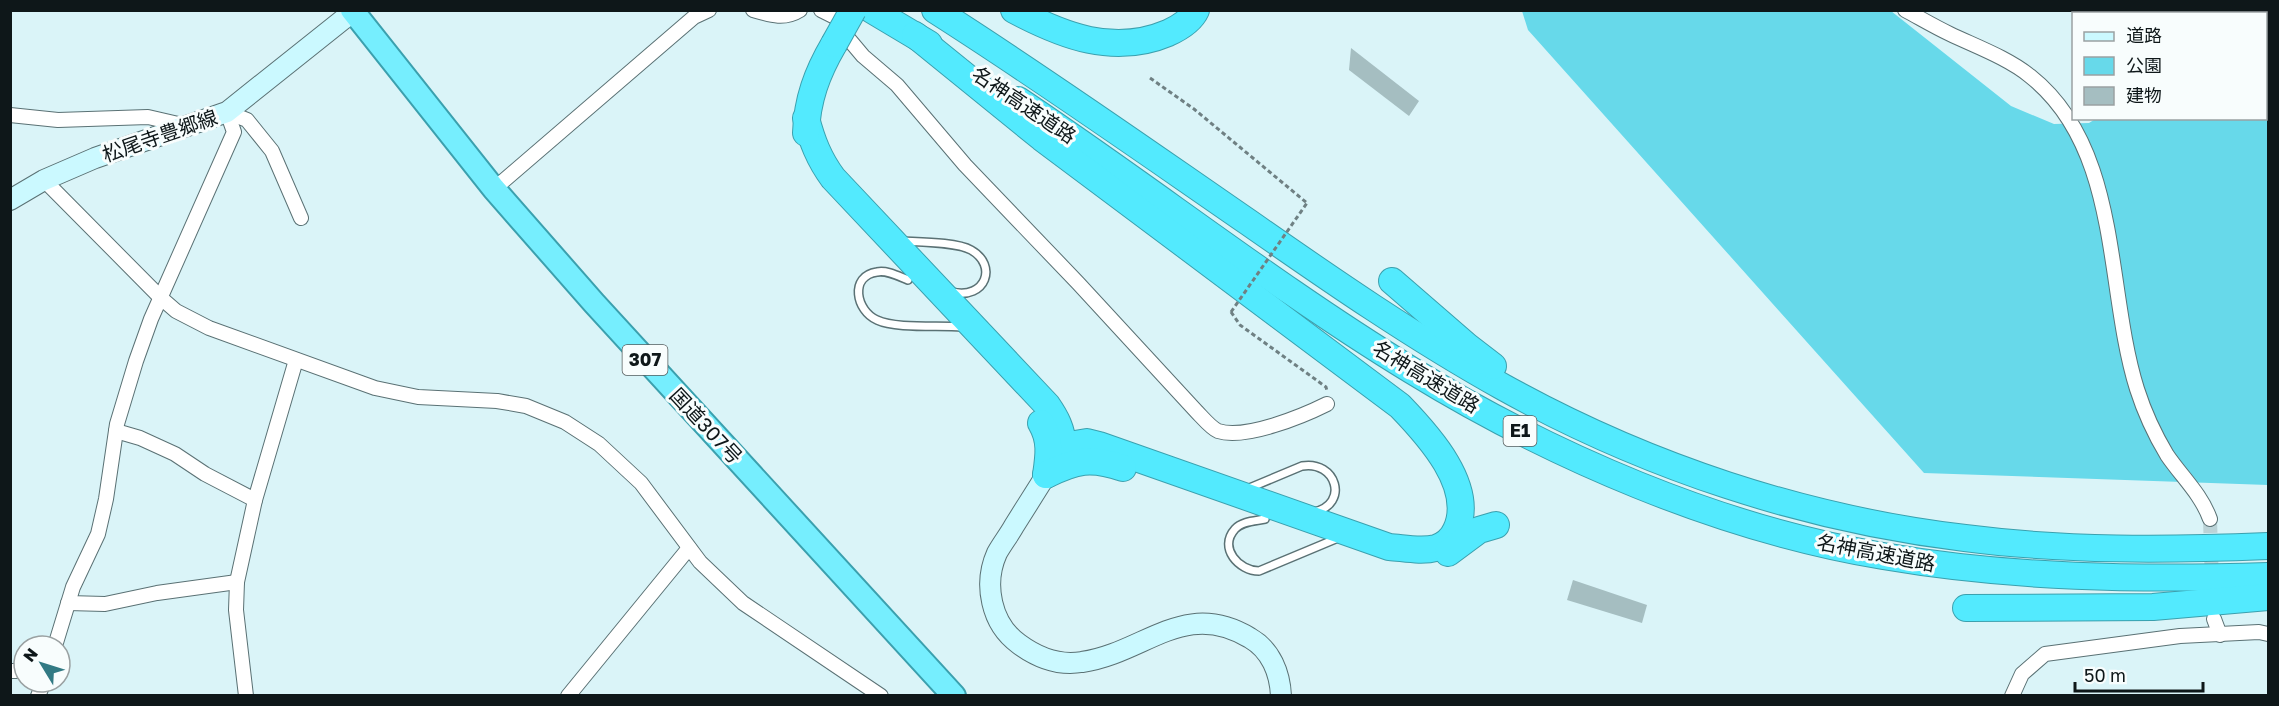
<svg xmlns="http://www.w3.org/2000/svg" width="2279" height="706" viewBox="0 0 2279 706" font-family="'Golos Text','Noto Sans JP',sans-serif">
<style>
.green{fill:#67d9ea}
.building{fill:#a5bec1}
.lines{fill:none;stroke-linecap:round;stroke-linejoin:round}
.minor-tunnel{stroke:#bbd3d7;stroke-width:14;stroke-dasharray:14 7;stroke-linecap:butt}
.service-casing{stroke:#5a7174;stroke-width:10}
.minor-casing{stroke:#5a7174;stroke-width:16}
.secondary-casing{stroke:#5a7174;stroke-width:22}
.trunk-casing{stroke:#3ba0ae;stroke-width:26}
.motorway-casing{stroke:#3ba0ae;stroke-width:28}
.path{stroke:#6f8083;stroke-width:3;stroke-dasharray:4.5 3;stroke-linecap:butt}
.service{stroke:#fff;stroke-width:7}
.minor{stroke:#fff;stroke-width:14}
.secondary{stroke:#cbf9ff;stroke-width:20}
.trunk{stroke:#76eefe;stroke-width:22}
.motorway{stroke:#53eafe;stroke-width:26}
.motorway-bridge-casing{stroke:#3ba0ae;stroke-width:28;stroke-linecap:butt}
.path-bridge{stroke:#6f8083;stroke-width:3;stroke-dasharray:4.5 3;stroke-linecap:butt}
.motorway-bridge{stroke:#53eafe;stroke-width:26}
.labels{text-anchor:middle;stroke-width:6;stroke-linejoin:round;paint-order:stroke}
.shield{fill:#f8fdfd;stroke:#545c5d;stroke-width:1.5}
.shield-label{font-size:18px;font-weight:bold;fill:#0e1719}
.street-label{font-size:20px;fill:#0e1719;stroke:#f8fdfd}
</style>
<rect width="100%" height="100%" fill="#daf4f8"/>
<polygon class="green" points="1522,11 1891,11 2011,106 2054,124 2089,123 2097,118 2266,118 2266,14 2245,13 2249,11 2268,11 2268,485 1924,473 1528,30"/>
<g class="building">
<polygon points="1351,48 1419,101 1409,116 1349,70"/>
<polygon points="1573,580 1647,605 1642,623 1567,600"/>
</g>
<g class="lines">
<polyline class="minor-tunnel" points="2210,519 2212,583"/>
<g class="service-casing">
<g id="service">
<path d="M 902,241 C 920,242 957,242 971,250 C 998,265 986,300 952,292"/>
<path d="M 908,280 C 898,276 887,270 877,272 C 849,276 856,311 877,320 C 896,329 940,325 962,327"/>
<path d="M 1247,489 L 1302,466 C 1336,460 1350,504 1314,512"/>
<path d="M 1265,519 C 1256,521 1242,521 1235,529 C 1218,548 1239,571 1259,571 L 1338,538"/>
</g>
</g>
<g class="minor-casing">
<g id="minor">
<path d="M 753,10 C 770,15 784,20 800,10"/>
<path d="M 821,10 L 835,17 L 847,37 L 863,56 L 897,85 L 965,165 L 1078,283 L 1197,412 C 1202,417 1211,428 1218,431 C 1245,440 1303,416 1327,404"/>
<path d="M 1905,10 C 1920,18 1935,27 1950,34 C 1975,46 2008,58 2030,76 C 2122,149 2105,287 2137,389 C 2144,411 2155,435 2167,455 C 2182,477 2201,494 2210,519"/>
<polyline points="227,112 247,120 272,151 301,218"/>
<polyline points="10,115 58,120 148,117 187,126"/>
<polyline points="44,180 161,298 176,311 209,328 375,388 418,397 497,401 526,406 565,422 599,444 641,483 700,562 743,603 881,696"/>
<polyline points="494,189 694,17 709,10"/>
<polyline points="116,431 140,438 175,454 205,474 255,500"/>
<polyline points="68,603 105,604 157,593 237,582"/>
<polyline points="2214,619 2220,635"/>
<polyline points="55,646 73,587 98,534 106,499 117,424 136,361 151,319 234,132 227,112"/>
<polyline points="10,671 24,671"/>
<polyline points="38,696 44,682"/>
<polyline points="246,696 236,610 237,582 255,500 296,360"/>
<polyline points="568,696 689,548"/>
<polyline points="2012,696 2022,674 2045,654 2180,636 2259,632 2268,634"/>
</g>
</g>
<g class="secondary-casing">
<g id="secondary">
<polyline points="10,200 44,180 95,158 227,112 355,10"/>
<path d="M 1053,464 C 1040,485 1027,505 1014,526 C 1009,535 1002,544 997,553 C 983,584 991,624 1019,644 C 1038,658 1058,666 1082,662 C 1145,653 1184,598 1250,638 C 1271,650 1280,673 1281,696"/>
</g>
</g>
<g class="trunk-casing">
<polyline id="trunk" points="352,10 494,189 594,303 954,696"/>
</g>
<g class="motorway-casing">
<g id="motorway">
<polyline points="872,10 929,44"/>
<path d="M 935,10 C 1042,78 1145,151 1248,222 C 1331,280 1415,338 1503,387 C 1645,466 1804,519 1965,538 C 2066,551 2167,550 2268,546"/>
<path d="M 1014,10 C 1063,36 1114,56 1168,33 C 1179,28 1191,21 1196,10"/>
<path d="M 1018,100 C 1150,188 1275,287 1411,370 C 1551,456 1720,529 1883,556 C 2011,578 2139,580 2268,576"/>
<path d="M 806,118 C 812,141 819,159 833,178 L 1047,405 C 1056,418 1062,429 1063,446 L 1087,442 L 1099,445 L 1389,547 C 1404,548 1421,552 1436,548 C 1445,545 1452,539 1456,530 C 1476,487 1428,435 1400,406 L 1042,138 L 915,35"/>
<path d="M 806,133 C 807,100 817,73 834,44"/>
<polyline points="1392,281 1467,346 1493,366"/>
<path d="M 1041,423 C 1051,440 1049,455 1046,475"/>
<path d="M 1046,475 C 1076,460 1091,457 1123,468"/>
<polyline points="1448,553 1479,530 1496,525"/>
<polyline points="1966,608 2153,607 2268,597"/>
</g>
</g>
<g class="path">
<polyline points="1150,78 1194,109 1307,203"/>
<polyline points="1231,312 1240,325 1326,387 1327,391"/>
</g>
<use href="#service" class="service"/>
<use href="#minor" class="minor"/>
<use href="#secondary" class="secondary"/>
<use href="#trunk" class="trunk"/>
<use href="#motorway" class="motorway"/>
<g class="motorway-bridge-casing">
<polyline id="motorway-bridge" points="834,44 853,10"/>
</g>
<polyline class="path-bridge" points="1231,312 1307,203"/>
<use href="#motorway-bridge" class="motorway-bridge"/>
</g>
<g class="labels">
<g class="shield">
<rect x="622.5" y="345" width="45" height="30" rx="4.5"/>
<rect x="1503.5" y="416" width="33" height="30" rx="4.5"/>
</g>
<g class="shield-label">
<text x="645" y="366">307</text>
<text x="1520" y="437">E1</text>
</g>
<g class="street-label">
<text transform="translate(1024 105) rotate(34)" y="7">名神高速道路</text>
<text transform="translate(160 136) rotate(-19)" y="7">松尾寺豊郷線</text>
<text transform="translate(1426 377) rotate(31)" y="7">名神高速道路</text>
<text transform="translate(706 426) rotate(47)" y="7">国道307号</text>
<text transform="translate(1876 553) rotate(11)" y="7">名神高速道路</text>
</g>
</g>
<rect width="2279" height="706" fill="none" stroke="#0e1719" stroke-width="24"/>
<rect x="2072" y="12" width="195" height="108" fill="#f8fdfd" stroke="#9aa1a2" stroke-width="1.5"/>
<rect x="2084" y="32" width="30" height="9" fill="#cbf9ff" stroke="#9aa1a2" stroke-width="1.5"/>
<text x="2126" y="42" font-size="18" fill="#0e1719">道路</text>
<rect x="2084" y="57" width="30" height="18" fill="#67d9ea" stroke="#9aa1a2" stroke-width="1.5"/>
<text x="2126" y="72" font-size="18" fill="#0e1719">公園</text>
<rect x="2084" y="87" width="30" height="18" fill="#a5bec1" stroke="#9aa1a2" stroke-width="1.5"/>
<text x="2126" y="102" font-size="18" fill="#0e1719">建物</text>
<g transform="translate(42 664) rotate(308)"><circle r="28" fill="#f8fdfd" stroke="#9aa1a2" stroke-width="1.5"/>
<path d="M0-4.5L10 22L0 15L-10 22Z" fill="#327a84"/>
<text y="-9" font-size="16" font-weight="bold" text-anchor="middle" fill="#0e1719">N</text>
</g>
<path d="M2075 682v9h128v-9" fill="none" stroke="#0e1719" stroke-width="3"/>
<text x="2084" y="682" font-size="18" fill="#0e1719" stroke="#f8fdfd" stroke-width="4.5" paint-order="stroke">50 m</text>
</svg>
